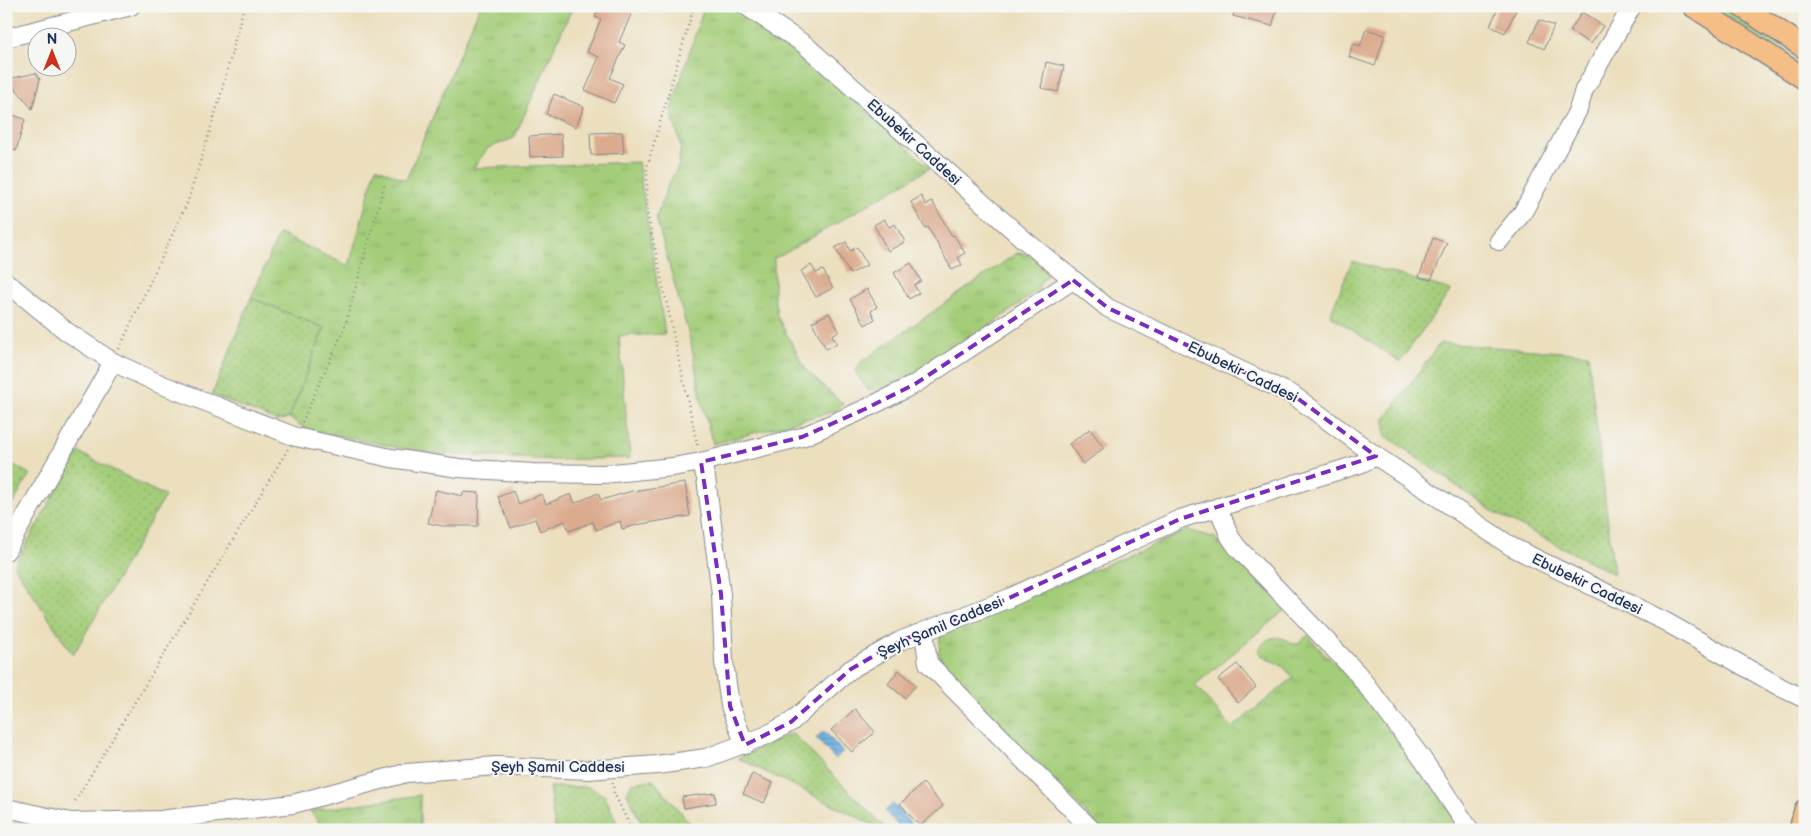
<svg xmlns="http://www.w3.org/2000/svg" width="1811" height="836" viewBox="0 0 1811 836" font-family="'Balsamiq Sans',sans-serif">
<style>
.grass{fill:url(#grass-tufts);stroke:#607e6c}
.garden{fill:url(#garden-dots);stroke:#607e6c}
.water{fill:url(#water-rules);stroke:#416e9e}
.building{fill:#dbab8e}
.lines{fill:none;stroke-linecap:round;stroke-linejoin:round}
.minor-casing{stroke:#84878e;stroke-width:20}
.major-casing{stroke:#84878e;stroke-width:24}
.path{stroke:#84878e;stroke-width:2.5;stroke-dasharray:1 4;stroke-linecap:butt}
.minor{stroke:#fff;stroke-width:18}
.major{stroke:#f6be87;stroke-width:21}
.marked{fill:none;stroke:#7b2cbf;stroke-width:4;stroke-dasharray:10 6;stroke-linejoin:round}
.labels{text-anchor:middle;stroke-width:4;stroke-linejoin:round;paint-order:stroke}
.street-label{font-size:15px;fill:#1b2f5e;stroke:#f6f6f2}
</style>
<defs>
<pattern id="grass-tufts" width="24" height="20" patternUnits="userSpaceOnUse" patternTransform="scale(1.25)"><rect width="24" height="20" fill="#a4cd79"/><path d="M3 7l-1-3M5 7V3M7 7l1-3M15 17l-1-3M17 17v-4M19 17l1-3" fill="none" stroke="#8db06b"/></pattern>
<pattern id="garden-dots" width="8" height="8" patternUnits="userSpaceOnUse" patternTransform="scale(1.25)"><rect width="8" height="8" fill="#a4cd79"/><path d="M2 2h.1M6 6h.1" fill="none" stroke="#8db06b" stroke-width="1.8" stroke-linecap="round"/></pattern>
<pattern id="water-rules" width="6" height="5" patternUnits="userSpaceOnUse" patternTransform="scale(1.25)"><rect width="6" height="5" fill="#67addd"/><path d="M0 2.5h6" fill="none" stroke="#548db6"/></pattern>
</defs>
<rect width="100%" height="100%" fill="#f6f6f2"/>
<filter id="ink" filterUnits="userSpaceOnUse"><feTurbulence type="fractalNoise" baseFrequency=".02" numOctaves="2"/><feDisplacementMap in="SourceGraphic" scale="10" xChannelSelector="R" yChannelSelector="G"/><feConvolveMatrix kernelMatrix="1 2 1 2 8 2 1 2 1" color-interpolation-filters="sRGB"/></filter>
<filter id="wash" filterUnits="userSpaceOnUse"><feTurbulence type="fractalNoise" baseFrequency=".0096" numOctaves="4" result="noise"/><feDisplacementMap in="SourceGraphic" scale="20" xChannelSelector="R" yChannelSelector="G"/><feGaussianBlur stdDeviation="1.12" result="paint"/><feColorMatrix in="noise" values="0 0 0 0 0 0 0 0 0 0 0 0 0 0 0 0 0 1.4 0 .05"/><feComposite in="paint" operator="in"/></filter>
<g filter="url(#wash)">
<rect width="100%" height="100%" fill="#ecdfbe"/>
<g class="grass">
<polygon points="480,6 573,6 514,138 488,148 473,168 638,162 665,334 619,336 630,458 553,460 439,454 395,447 308,430 289,418 324,328 251,298 279,234 349,266 376,167 406,180"/>
<polygon points="709,6 731,6 796,48 930,168 782,255 774,258 774,294 777,316 806,370 843,404 835,411 713,444 702,403 691,343 656,218 667,187 678,167 681,147 671,110 704,7"/>
<polygon points="1710,6 1725,6 1805,59 1805,68"/>
<polygon points="1017,253 1035,255 1050,270 1034,293 967,343 910,377 881,390 867,389 855,371 861,362"/>
<path d="M 1188,530 L 1215,538 L 1224,548 L 1286,609 L 1195,685 L 1232,728 L 1293,678 C 1290,674 1286,669 1282,666 C 1273,660 1263,660 1258,651 C 1266,636 1279,633 1292,644 L 1298,644 L 1308,635 L 1323,653 L 1349,675 L 1416,761 L 1463,830 L 1102,830 L 943,665 L 939,653 L 940,637 L 950,630 Z"/>
<polygon points="420,795 420,830 325,830 310,811"/>
</g>
<g class="garden">
<polygon points="1352,261 1451,290 1400,362 1330,315"/>
<polygon points="251,298 324,328 289,418 277,421 212,395"/>
<polygon points="1440,343 1588,354 1614,574 1495,513 1385,435 1385,419"/>
<polygon points="78,452 165,496 73,655 14,566"/>
<polygon points="6,461 30,474 6,516"/>
<polygon points="792,733 887,830 883,830 738,758"/>
<polygon points="653,780 696,830 645,830 627,793 632,783"/>
<polygon points="549,787 589,787 605,796 620,830 555,830"/>
</g>
<g class="water">
<polygon points="824,731 843,752 835,759 816,738"/>
<polygon points="893,804 912,825 907,830 902,830 885,811"/>
</g>
<g id="blocks">
<g class="building">
<polygon points="599,6 625,6 633,10 619,42 625,45 610,78 623,84 614,103 585,90 599,57 587,52 601,19 595,17"/>
<polygon points="1236,6 1278,6 1272,26 1233,16"/>
<polygon points="1499,6 1507,6 1516,10 1505,33 1490,26"/>
<polygon points="1582,12 1603,26 1591,44 1570,31"/>
<polygon points="1539,20 1554,26 1544,49 1529,42"/>
<polygon points="1366,29 1385,35 1375,66 1349,57 1353,44 1360,46"/>
<polygon points="1046,62 1064,66 1058,92 1041,88"/>
<polygon points="36,73 40,79 32,109 8,79"/>
<polygon points="554,94 584,107 576,127 546,114"/>
<polygon points="6,113 25,119 16,151 6,148"/>
<polygon points="622,132 624,153 591,155 590,133"/>
<polygon points="561,134 563,156 530,157 529,136"/>
<polygon points="921,196 926,205 932,201 952,236 954,235 965,253 958,257 962,265 952,270 928,227 925,228 911,202"/>
<polygon points="884,219 889,227 895,224 905,242 888,251 874,225"/>
<polygon points="1433,238 1447,243 1431,280 1419,277"/>
<polygon points="846,242 850,251 857,247 867,265 850,274 835,248"/>
<polygon points="911,263 921,281 914,285 919,293 909,299 894,273"/>
<polygon points="811,265 816,273 823,270 833,288 816,297 801,271"/>
<polygon points="867,289 877,307 871,311 875,319 865,325 850,299"/>
<polygon points="829,313 839,331 832,335 837,343 826,349 812,322"/>
<polygon points="1090,429 1104,448 1083,464 1069,444"/>
<polygon points="685,483 690,516 641,524 622,529 620,521 596,530 593,522 569,531 565,521 540,531 535,519 511,528 498,497 513,491 518,504 542,494 546,504 571,494 575,503 598,493 601,500 632,491"/>
<polygon points="436,490 463,496 463,492 479,493 478,526 442,526 428,523"/>
<polygon points="1237,664 1256,687 1238,703 1218,679"/>
<polygon points="899,670 916,685 905,698 888,684"/>
<polygon points="855,709 875,732 852,752 831,730"/>
<polygon points="752,774 773,783 764,803 743,794"/>
<polygon points="923,783 943,806 920,826 900,804"/>
<polygon points="715,793 716,803 684,808 682,797"/>
</g>
</g>
</g>
<g filter="url(#ink)">
<use href="#blocks" fill-opacity="0" stroke="#84878e" stroke-width="1"/>
<g class="lines">
<g class="minor-casing">
<g id="minor">
<polyline points="746,6 804,44 1022,238 1108,308 1293,395 1376,456 1512,547 1666,622 1782,688 1805,699"/>
<polyline points="6,38 131,6"/>
<polyline points="1499,241 1523,212 1578,110 1584,90 1632,6"/>
<polyline points="6,282 66,331 113,362 160,384 296,437 391,458 459,468 533,473 603,474 673,467 701,462 802,437 865,409 915,384 1073,280"/>
<polyline points="701,462 706,478 721,594 724,662 730,706 745,745"/>
<polyline points="1218,507 1230,537 1237,547 1357,673 1421,757 1470,830"/>
<polyline points="6,551 113,362"/>
<polyline points="924,632 928,663 1092,830"/>
<polyline points="6,808 71,822 160,820 293,804 406,773 496,766 588,770 657,765 706,758 765,736 791,722 851,669 900,641 1007,599 1180,519 1360,464 1376,456"/>
</g>
</g>
<g class="major-casing">
<g id="major">
<polyline points="1693,6 1805,79"/>
<polyline points="1741,6 1805,48"/>
<polyline points="1800,830 1805,810"/>
</g>
</g>
<g class="path">
<polyline points="694,6 647,167 647,212 698,448"/>
<polyline points="119,349 188,201 220,98 244,6"/>
<polyline points="302,422 344,329 385,182"/>
<polyline points="613,782 614,793 632,830"/>
<polyline points="75,801 288,449"/>
</g>
<use href="#minor" class="minor"/>
<use href="#major" class="major"/>
</g>
</g>
<path class="marked" d="M 1073,280 L 1108,308 L 1293,395 L 1376,456 L 1180,519 L 1007,599 L 900,641 L 851,669 L 791,722 L 745,745 L 730,706 L 721,594 L 701,462 L 802,437 L 865,409 L 915,384 Z"/>
<g class="labels">
<g class="street-label">
<text transform="translate(914 142) rotate(42)" y="5">Ebubekir Caddesi</text>
<text transform="translate(1243 372) rotate(26)" y="5">Ebubekir Caddesi</text>
<text transform="translate(1587 584) rotate(26)" y="5">Ebubekir Caddesi</text>
<text transform="translate(940 627) rotate(-23)" y="5">Şeyh Şamil Caddesi</text>
<text x="558" y="772">Şeyh Şamil Caddesi</text>
</g>
</g>
<rect width="1811" height="836" fill="none" stroke="#f6f6f2" stroke-width="25"/>
<g transform="translate(52 52)"><circle r="24" fill="#f6f6f2" stroke="#9ea6b7"/>
<path d="M0-4L9 19L0 12L-9 19Z" fill="#c8321e"/>
<text y="-8" font-size="14" font-weight="bold" text-anchor="middle" fill="#1b2f5e">N</text>
</g>
</svg>
